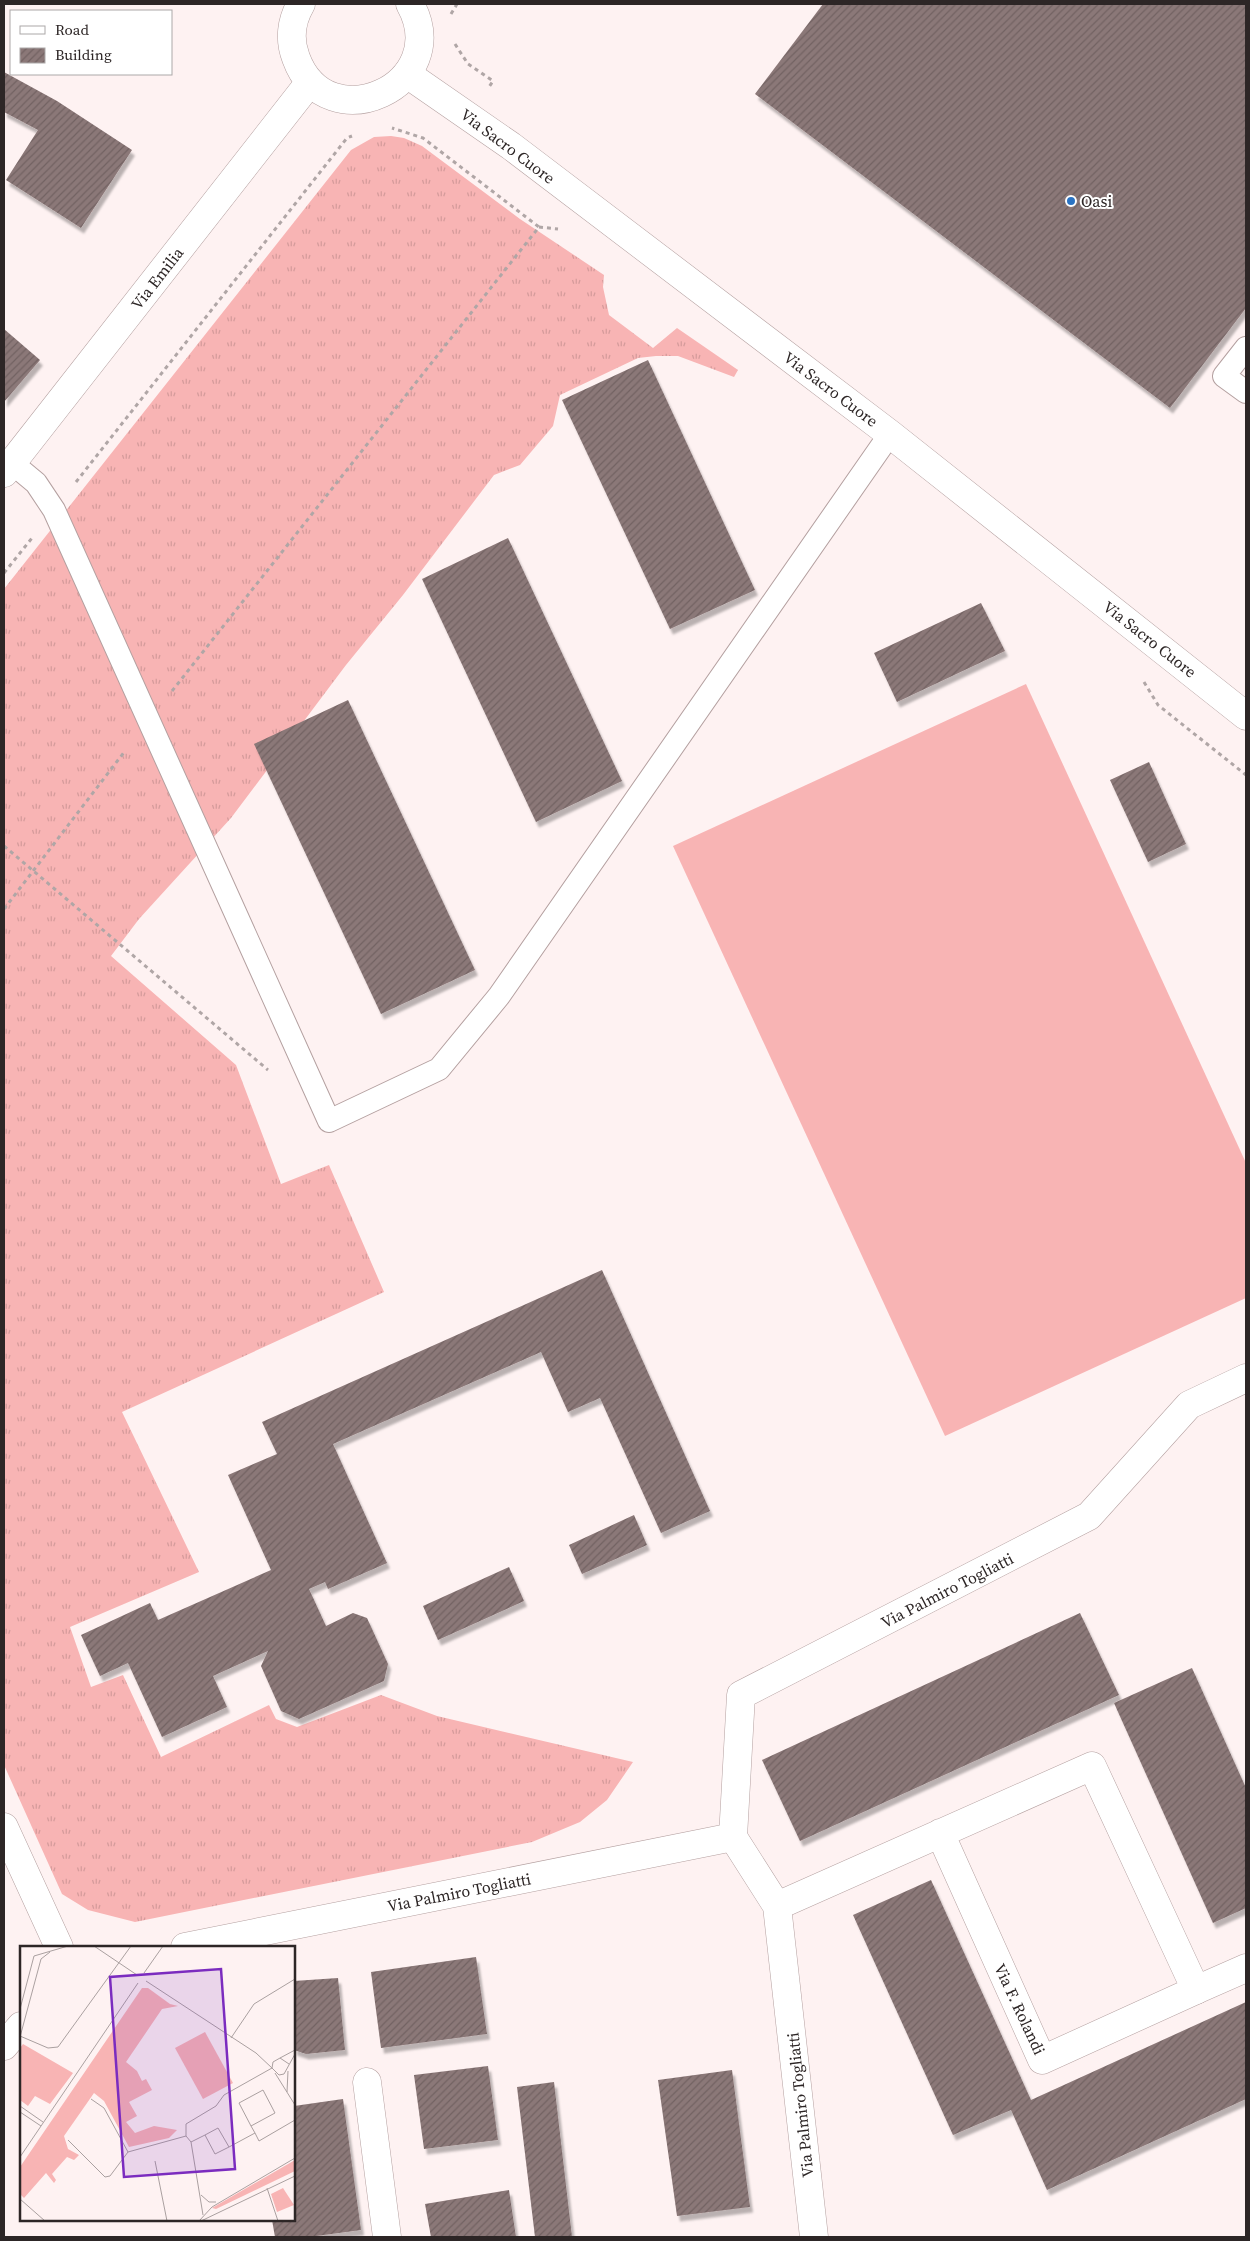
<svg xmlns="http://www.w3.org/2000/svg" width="1250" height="2241" viewBox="0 0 1250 2241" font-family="'Source Serif 4',serif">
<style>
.grass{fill:url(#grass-tufts)}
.garden{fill:#f8b4b4}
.building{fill:url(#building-hatch);filter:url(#shadow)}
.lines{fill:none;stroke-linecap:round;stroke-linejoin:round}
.lane-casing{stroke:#b4a0a0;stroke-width:24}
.street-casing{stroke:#b4a0a0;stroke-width:29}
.secondary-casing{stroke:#b4a0a0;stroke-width:29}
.path{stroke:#b0a6a6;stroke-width:3;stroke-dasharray:4 4;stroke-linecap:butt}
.lane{stroke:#fff;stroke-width:22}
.street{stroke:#fff;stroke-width:28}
.secondary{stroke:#fff;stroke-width:28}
.poi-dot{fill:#2a73c3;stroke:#fff;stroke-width:2}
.labels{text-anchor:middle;stroke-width:4;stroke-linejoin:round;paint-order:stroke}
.street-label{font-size:16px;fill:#2d2626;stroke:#fff}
.poi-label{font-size:16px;fill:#2d2626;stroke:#fff;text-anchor:start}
.inset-road{fill:none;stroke:#aaa0a0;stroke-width:1}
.view{fill:#7b2cbf;fill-opacity:0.15;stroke:#7b2cbf;stroke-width:2.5}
.inset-edge{fill:none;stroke:#2d2626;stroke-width:2.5}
</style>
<defs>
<pattern id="grass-tufts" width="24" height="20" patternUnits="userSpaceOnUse" patternTransform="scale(1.25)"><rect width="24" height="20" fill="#f8b4b4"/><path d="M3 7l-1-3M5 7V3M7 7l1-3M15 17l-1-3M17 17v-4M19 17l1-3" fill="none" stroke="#d59b9b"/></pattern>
<pattern id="building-hatch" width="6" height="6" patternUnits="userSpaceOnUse" patternTransform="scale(1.25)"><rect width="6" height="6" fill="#8b7878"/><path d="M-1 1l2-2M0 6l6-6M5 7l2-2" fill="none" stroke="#726262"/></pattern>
<filter id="shadow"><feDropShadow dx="3" dy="5.5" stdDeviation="1" flood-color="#0004"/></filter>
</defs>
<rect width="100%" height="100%" fill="#fef2f2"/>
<polygon class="grass" points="391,136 404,138 422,146 520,219 604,275 603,287 609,315 653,348 677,328 738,370 734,377 678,356 656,356 638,358 560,395 553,426 520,465 494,475 403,595 346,665 231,818 139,919 111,956 236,1065 281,1184 329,1165 384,1292 122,1412 199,1572 70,1627 91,1687 123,1675 161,1757 269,1705 276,1719 297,1727 381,1695 437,1716 633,1762 607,1800 580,1822 532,1842 135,1922 88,1910 62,1894 4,1765 4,589 351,150 374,137"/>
<polygon class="garden" points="1026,684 1246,1163 1246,1298 945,1436 673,846"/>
<g class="building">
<polygon points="823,4 1246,4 1246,308 1170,408 755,94"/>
<polygon points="4,72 57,101 132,150 81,228 6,180 38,130 4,112"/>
<polygon points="4,329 40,360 4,402"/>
<polygon points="648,360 755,590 670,629 562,400"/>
<polygon points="508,538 622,781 536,822 422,579"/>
<polygon points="981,603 1005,651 897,702 874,653"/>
<polygon points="348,700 475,970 381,1014 254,744"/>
<polygon points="1149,762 1186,844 1148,862 1110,780"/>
<polygon points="602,1270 710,1511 661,1533 600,1398 568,1412 541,1352 333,1444 387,1563 328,1589 325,1582 309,1589 326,1626 353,1613 367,1618 388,1664 384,1681 299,1719 281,1711 261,1666 268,1651 213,1676 227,1707 162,1737 128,1663 100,1676 81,1635 150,1603 158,1620 271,1570 228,1475 277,1454 262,1422"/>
<polygon points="634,1515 647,1545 582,1574 569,1545"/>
<polygon points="509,1567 524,1601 438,1640 423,1606"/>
<polygon points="1080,1613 1119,1695 800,1841 762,1760"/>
<polygon points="1192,1668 1246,1788 1246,1908 1213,1923 1114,1703"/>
<polygon points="931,1880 1031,2100 1246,2002 1246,2099 1047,2190 1011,2110 953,2135 853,1915"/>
<polygon points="476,1957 487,2034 381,2048 371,1972"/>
<polygon points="338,1978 345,2050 306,2054 294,2050 294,1981"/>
<polygon points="488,2066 498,2140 424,2149 414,2075"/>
<polygon points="732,2070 750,2207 677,2216 658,2080"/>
<polygon points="554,2082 572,2237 535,2237 517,2087"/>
<polygon points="343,2099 361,2230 309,2237 275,2237 272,2220 294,2220 294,2106"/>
<polygon points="509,2190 516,2237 431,2237 425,2204"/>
</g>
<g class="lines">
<g class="lane-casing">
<g id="lane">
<polyline points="1246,348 1224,376 1246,392"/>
<polyline points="12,463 36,483 54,510 329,1121 439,1069 499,996 890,434"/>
</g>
</g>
<g class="street-casing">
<g id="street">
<polyline points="407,74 511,146 890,434 1246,716"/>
<polyline points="4,1827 59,1947"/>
<polyline points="733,1837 777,1906 814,2237"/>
<polyline points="777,1906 1092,1766 1196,1990 1042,2060 940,1833"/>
<polyline points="185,1947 733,1837 741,1695 1089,1516 1189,1405 1246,1378"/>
<polyline points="1196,1990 1246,1968"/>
<polyline points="4,2046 21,2026"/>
<polyline points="367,2082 387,2237"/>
</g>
</g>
<g class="secondary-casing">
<g id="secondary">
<path d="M 301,4 C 291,21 289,40 296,58 C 327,143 455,85 410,4"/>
<polyline points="4,473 310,82"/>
</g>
</g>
<g class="path">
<polyline points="451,14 457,4"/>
<polyline points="455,44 468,64 493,81 489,87"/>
<polyline points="539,227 558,229"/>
<polyline points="76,482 347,138 352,136"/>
<polyline points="4,573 32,538"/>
<polyline points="1144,682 1158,705 1246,775"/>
<polyline points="172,691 539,227 423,138 392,128"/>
<polyline points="4,846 268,1070"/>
<polyline points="4,909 125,751"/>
</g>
<use href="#lane" class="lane"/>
<use href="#street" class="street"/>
<use href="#secondary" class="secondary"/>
</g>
<circle class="poi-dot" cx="1071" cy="201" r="5"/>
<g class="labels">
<g class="street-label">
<text transform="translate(508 146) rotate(37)" y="6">Via Sacro Cuore</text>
<text transform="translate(157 278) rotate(-52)" y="6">Via Emilia</text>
<text transform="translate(831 389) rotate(37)" y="6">Via Sacro Cuore</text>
<text transform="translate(1150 639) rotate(38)" y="6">Via Sacro Cuore</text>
<text transform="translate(947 1590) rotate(-27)" y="6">Via Palmiro Togliatti</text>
<text transform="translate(459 1892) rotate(-11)" y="6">Via Palmiro Togliatti</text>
<text transform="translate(1020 2009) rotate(65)" y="6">Via F. Rolandi</text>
<text transform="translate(800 2105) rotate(-96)" y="6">Via Palmiro Togliatti</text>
</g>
<g class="poi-label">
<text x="1081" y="207">Oasi</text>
</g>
</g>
<g transform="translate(20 1946)">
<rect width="275" height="275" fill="#fef2f2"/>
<path d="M 122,42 L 128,42 L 150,58 L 158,60 L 142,63 L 106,116 L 117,125 L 122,135 L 126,133 L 132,144 L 109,156 L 117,170 L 106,176 L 115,187 L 134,180 L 157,184 L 149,192 L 109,201 L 84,155 L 74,147 L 44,190 L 48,203 L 59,209 L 54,214 L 47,211 L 32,228 L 36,234 L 34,237 L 26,227 L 4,252 L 0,248 L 0,221 ZM 3,98 L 53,127 L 30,158 L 15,150 L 8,160 L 0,154 L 0,102 ZM 275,214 L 275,225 L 196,263 L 192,262 ZM 263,242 L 274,259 L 257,266 L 251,248 Z" fill="#f8b4b4"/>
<path d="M 185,86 L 213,137 L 183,153 L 155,102 Z" fill="#f8b4b4"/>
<path class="inset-road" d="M 74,0 L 117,29M 124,27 L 143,0M 0,63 L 14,10 L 48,0M 0,90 L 28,102 L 38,101 L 111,0M 0,91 L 21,13 L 30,6M 211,92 L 234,58 L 275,33M 260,112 L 275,104M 269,118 L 260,112 L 253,116 L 252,122 L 259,129 L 264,128 L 275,108M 255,127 L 275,159M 267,146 L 268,125M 71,153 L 84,162 L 108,206M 0,160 L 23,176M 0,166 L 21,180M 231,180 L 255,167 L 243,144 L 219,157 L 231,180 L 235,187 L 239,195 L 275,174M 166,190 L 171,196 L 183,269M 48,194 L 85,231 L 90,230 L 108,206 L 166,190 L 166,178 L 196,160 L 204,149 L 252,122 L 236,107 L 126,35M 171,196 L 185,189 L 198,182 L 209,201 L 195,208 L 185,189M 209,201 L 235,187M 0,211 L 118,37M 135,215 L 147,275M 247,242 L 258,275M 181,249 L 189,256 L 196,256M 0,253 L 25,275M 179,275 L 192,261 L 275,212M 181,275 L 275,230"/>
<path class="view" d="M 201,23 L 215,223 L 104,231 L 90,31 Z"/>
<rect width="275" height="275" class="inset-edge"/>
</g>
<rect width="1250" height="2241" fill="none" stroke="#2d2626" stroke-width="10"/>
<rect x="10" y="10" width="162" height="65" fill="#ffffff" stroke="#aba8a8"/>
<rect x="20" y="26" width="25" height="8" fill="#ffffff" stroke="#aba8a8"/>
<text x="55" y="35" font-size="15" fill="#2d2626">Road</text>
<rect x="20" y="48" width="25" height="15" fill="url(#building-hatch)" stroke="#aba8a8"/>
<text x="55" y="60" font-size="15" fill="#2d2626">Building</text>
</svg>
